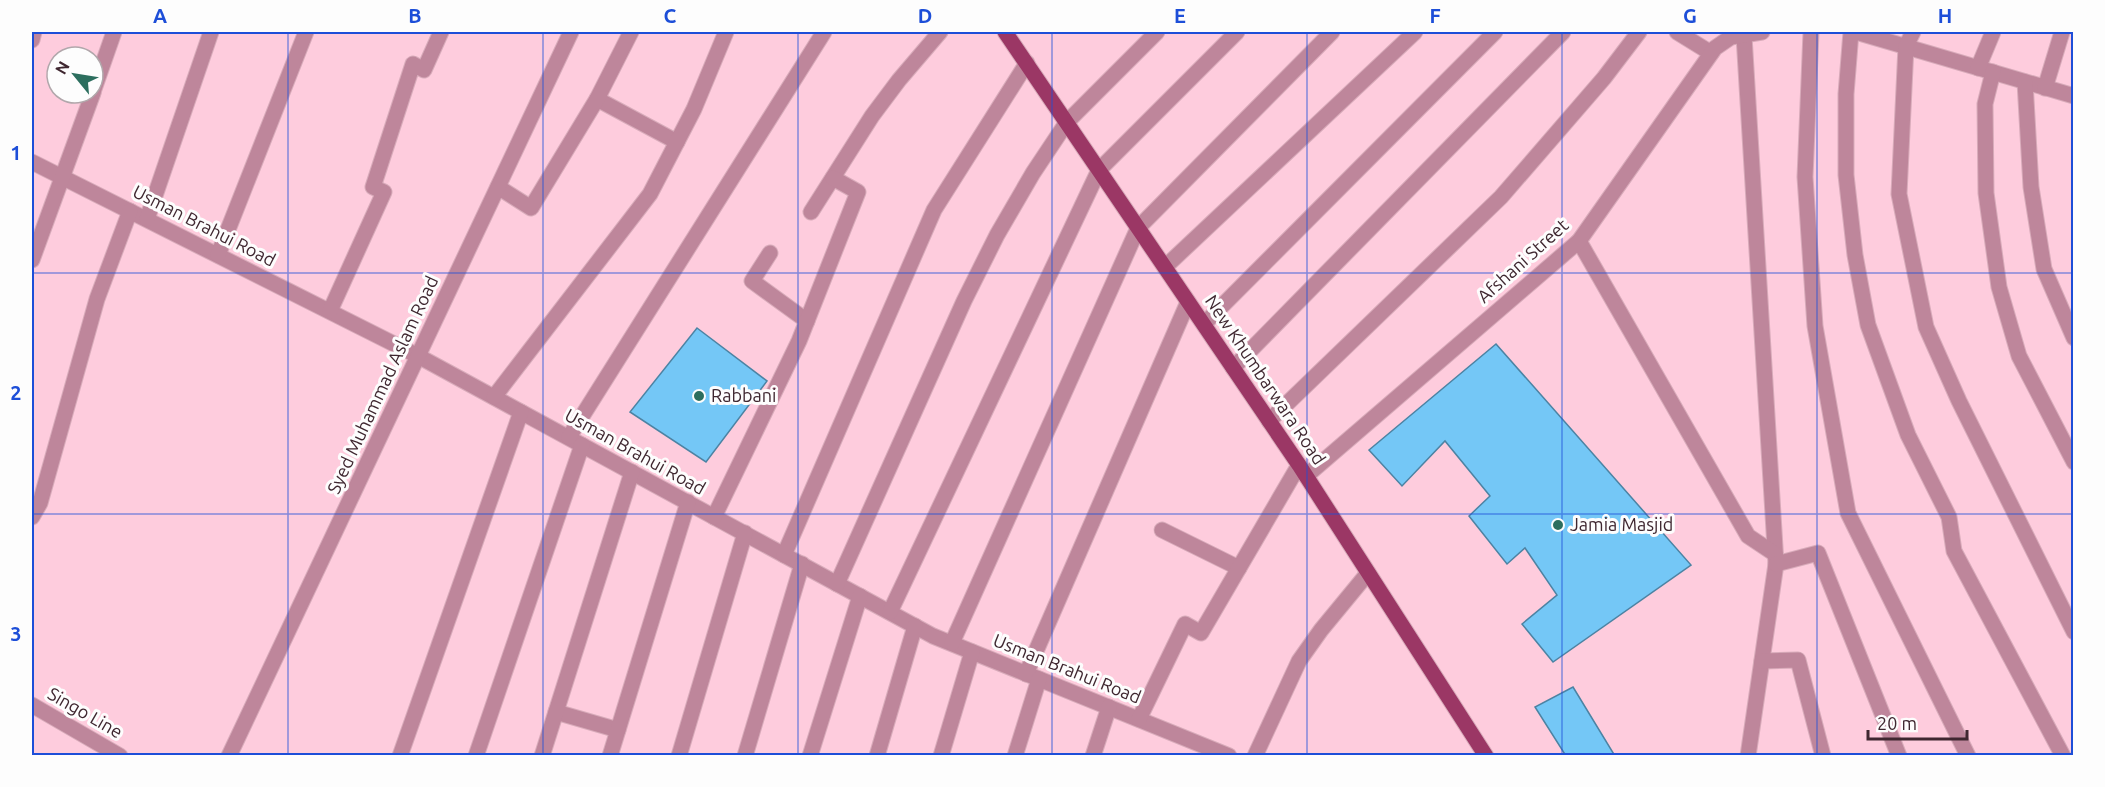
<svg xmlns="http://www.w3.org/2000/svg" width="2105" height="787" viewBox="0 0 2105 787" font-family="Ubuntu,sans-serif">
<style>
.building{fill:#74c7f6;stroke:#4c83a3;stroke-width:1.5}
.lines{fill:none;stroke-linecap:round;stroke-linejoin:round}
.minor-casing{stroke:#d8abba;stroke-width:17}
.major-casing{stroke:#d8abba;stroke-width:17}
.minor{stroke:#be869b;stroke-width:15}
.major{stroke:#9b3765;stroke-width:15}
.grid{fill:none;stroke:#1d4ed8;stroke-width:1.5;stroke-opacity:0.55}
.poi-dot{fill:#2c6e5e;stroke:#fdfdfd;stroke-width:2}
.labels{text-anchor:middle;stroke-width:6;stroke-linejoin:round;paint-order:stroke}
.street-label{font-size:18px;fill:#3f2730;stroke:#fdfdfd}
.poi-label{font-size:18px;fill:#3f2730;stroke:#fdfdfd;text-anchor:start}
.neatline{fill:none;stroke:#1d4ed8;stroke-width:2}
.grid-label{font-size:20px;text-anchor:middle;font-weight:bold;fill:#1d4ed8}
</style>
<rect width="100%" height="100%" fill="#feccdd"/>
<g class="building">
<polygon points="697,328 767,381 706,462 630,412"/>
<polygon points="1496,344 1691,565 1553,662 1522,624 1557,595 1525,548 1507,564 1469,516 1490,496 1445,441 1402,486 1369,450"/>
<polygon points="1573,687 1615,756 1566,756 1535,707"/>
</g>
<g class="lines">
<g class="minor-casing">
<g id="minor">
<polyline points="1677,32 1711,53"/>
<polyline points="1811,32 1805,177 1815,326 1848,513 1968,756"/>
<polyline points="1851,32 1846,94 1846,175 1855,255 1868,325 1908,435 1949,517 1954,551 2063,756"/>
<polyline points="1856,32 2074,96"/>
<polyline points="1913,32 1906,46 1899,194 1926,327 1959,401 2074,632"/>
<polyline points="1744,36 1776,564 1748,756"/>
<polyline points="32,40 34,32"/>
<polyline points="1978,68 1993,32"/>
<polyline points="1993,72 1985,104 1986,193 1999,287 2019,356 2074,462"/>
<polyline points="2025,82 2031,187 2044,269 2074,338"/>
<polyline points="2045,88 2062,32"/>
<polyline points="93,92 114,32"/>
<polyline points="597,99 677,142"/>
<polyline points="32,162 418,356 933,636 1229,756"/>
<polyline points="498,187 531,208 597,99 631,32"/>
<polyline points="811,212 872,116 899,80 940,32"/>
<polyline points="147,219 211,32"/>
<polyline points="1579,241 1748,536 1775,554"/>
<polyline points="770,253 752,281 807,321"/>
<polyline points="218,255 306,32"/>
<polyline points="32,260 93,93"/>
<polyline points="1165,267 1415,32"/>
<polyline points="330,311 384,192 373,187 413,64 424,70 441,32"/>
<polyline points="1204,324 1495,32"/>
<polyline points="1233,368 1563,32"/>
<polyline points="494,397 650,194 694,109 726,32"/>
<polyline points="1269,421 1501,197 1604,78 1639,32"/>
<polyline points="569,437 824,32"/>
<polyline points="1306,476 1579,241 1715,48 1731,37 1762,32"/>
<polyline points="32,517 40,503 97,299 130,211"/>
<polyline points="714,517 799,341 858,192 833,178"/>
<polyline points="1162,530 1239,568"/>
<polyline points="784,555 934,210 1027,63"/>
<polyline points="1776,564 1818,553 1899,756"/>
<polyline points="837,584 964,301 997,235 1033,173 1067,122 1157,32"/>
<polyline points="890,612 1099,170 1237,32"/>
<polyline points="952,643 1138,228 1332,32"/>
<polyline points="1762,661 1798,660 1823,756"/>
<polyline points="1026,674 1188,302"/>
<polyline points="32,705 120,756"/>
<polyline points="556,712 618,730"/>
<polyline points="1139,719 1185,624 1201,633 1299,465"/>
<polyline points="229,756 571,32"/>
<polyline points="400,756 521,412"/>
<polyline points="476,756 582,445"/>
<polyline points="542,756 632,472"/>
<polyline points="610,756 688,502"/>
<polyline points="679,756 745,533"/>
<polyline points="745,756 802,564"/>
<polyline points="810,756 860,596"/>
<polyline points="877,756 915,626"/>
<polyline points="941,756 972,652"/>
<polyline points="1015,756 1039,679"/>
<polyline points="1093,756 1109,707"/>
<polyline points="1255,756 1299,661 1321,630 1368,573"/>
</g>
</g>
<g class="major-casing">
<polyline id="major" points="1005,32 1299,465 1486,756"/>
</g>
<use href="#minor" class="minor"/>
<use href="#major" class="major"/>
</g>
<path class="grid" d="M 288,32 L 288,756M 543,32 L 543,756M 798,32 L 798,756M 1052,32 L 1052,756M 1307,32 L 1307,756M 1562,32 L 1562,756M 1817,32 L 1817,756M 32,273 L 2074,273M 32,514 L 2074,514"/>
<g class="poi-dot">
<circle cx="699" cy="396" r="6"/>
<circle cx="1558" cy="525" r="6"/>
</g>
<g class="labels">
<g class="street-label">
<text transform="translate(204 226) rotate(27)" y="6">Usman Brahui Road</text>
<text transform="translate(1523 261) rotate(-42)" y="6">Afshani Street</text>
<text transform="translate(1265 380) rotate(56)" y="6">New Khumbarwara Road</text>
<text transform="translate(383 385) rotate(-65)" y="6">Syed Muhammad Aslam Road</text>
<text transform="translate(635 452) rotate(29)" y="6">Usman Brahui Road</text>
<text transform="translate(1067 669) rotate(22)" y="6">Usman Brahui Road</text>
<text transform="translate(85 713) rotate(30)" y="6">Singo Line</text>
</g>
<g class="poi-label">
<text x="711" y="402">Rabbani</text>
<text x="1570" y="531">Jamia Masjid</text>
</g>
</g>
<rect width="2105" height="787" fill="none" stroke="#fdfdfd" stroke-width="66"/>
<g transform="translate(75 75) rotate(300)"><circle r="28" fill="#fdfdfd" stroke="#b1a7ab" stroke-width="1.5"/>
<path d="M0-4.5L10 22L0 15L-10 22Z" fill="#2c6e5e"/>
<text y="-9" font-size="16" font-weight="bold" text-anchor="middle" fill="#3f2730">N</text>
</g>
<path d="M1868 730v9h99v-9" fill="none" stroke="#3f2730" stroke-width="3"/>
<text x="1877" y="730" font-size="18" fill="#3f2730" stroke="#fdfdfd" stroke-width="4.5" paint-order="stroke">20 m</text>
<rect x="33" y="33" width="2039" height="721" class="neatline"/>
<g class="grid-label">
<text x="160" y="23">A</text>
<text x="415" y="23">B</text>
<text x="670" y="23">C</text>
<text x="925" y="23">D</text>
<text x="1180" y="23">E</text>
<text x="1435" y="23">F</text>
<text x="1690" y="23">G</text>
<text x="1945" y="23">H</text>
<text x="16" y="160">1</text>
<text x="16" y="400">2</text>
<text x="16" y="641">3</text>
</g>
</svg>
